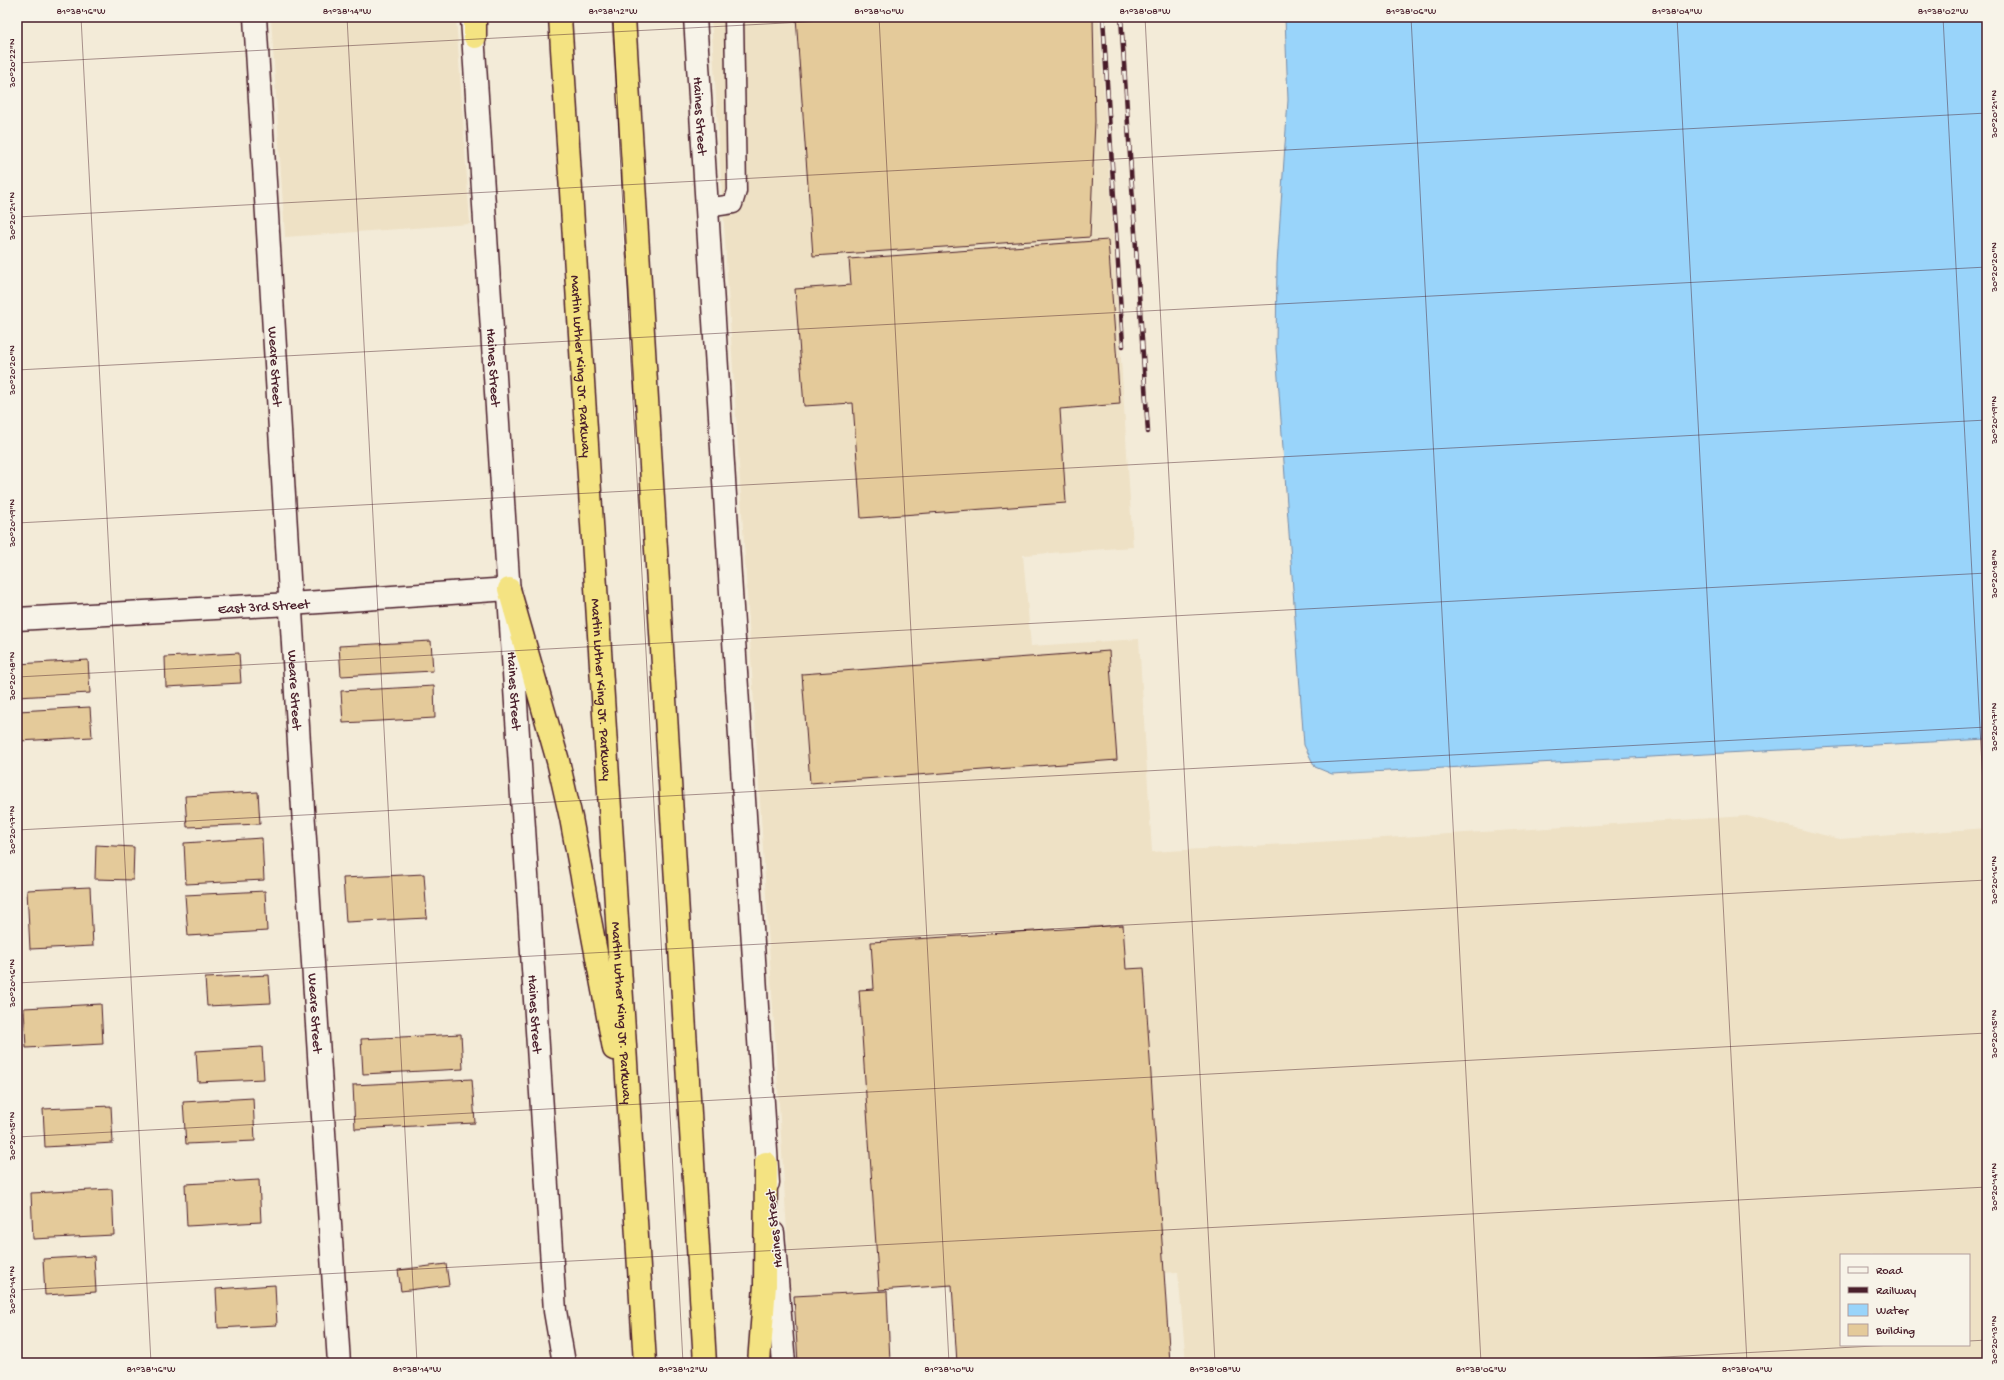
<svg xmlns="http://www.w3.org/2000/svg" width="2004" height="1380" viewBox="0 0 2004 1380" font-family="'Gochi Hand',sans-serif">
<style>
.built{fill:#eee1c5;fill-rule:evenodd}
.water{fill:#99d4fa;stroke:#798ca7}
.building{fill:#e4ca9a;stroke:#4a1f2b}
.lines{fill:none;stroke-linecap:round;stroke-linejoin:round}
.lane-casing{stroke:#4a1f2b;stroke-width:21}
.street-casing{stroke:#4a1f2b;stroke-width:25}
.secondary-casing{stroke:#4a1f2b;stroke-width:25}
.highway-casing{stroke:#4a1f2b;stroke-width:25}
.lane{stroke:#f7f3e8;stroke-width:18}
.street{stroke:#f7f3e8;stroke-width:22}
.secondary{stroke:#f7f3e8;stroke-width:22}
.highway{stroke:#f4e382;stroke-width:22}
.rail-casing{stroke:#4a1f2b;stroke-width:4.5}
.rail{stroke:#f7f3e8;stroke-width:3;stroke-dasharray:9;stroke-linecap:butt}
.ticks{fill:none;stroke:#4a1f2b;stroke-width:1;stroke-opacity:0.45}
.labels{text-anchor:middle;stroke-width:3;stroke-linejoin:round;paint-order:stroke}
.street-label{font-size:14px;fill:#4a1f2b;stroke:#f7f3e8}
.neatline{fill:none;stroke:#4a1f2b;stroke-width:1.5}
.ticks-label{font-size:10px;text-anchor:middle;fill:#4a1f2b}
</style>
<rect width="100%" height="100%" fill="#f3ebd8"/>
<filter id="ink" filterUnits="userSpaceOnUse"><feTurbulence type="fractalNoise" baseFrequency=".025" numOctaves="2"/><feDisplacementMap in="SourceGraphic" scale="8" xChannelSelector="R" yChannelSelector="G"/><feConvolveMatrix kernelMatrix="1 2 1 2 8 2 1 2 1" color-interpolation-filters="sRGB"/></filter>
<g filter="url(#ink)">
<g class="built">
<polygon points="271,17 456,17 470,224 285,237"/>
<path d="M 711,17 L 1099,17 L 1133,547 L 1023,555 L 1031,646 L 1139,639 L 1152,852 L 1747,816 L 1840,839 L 1987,828 L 1987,1363 L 1186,1363 L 1178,1272 L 791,1296 ZM 1841,1255 L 1969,1255 L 1969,1345 L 1841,1345 Z"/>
</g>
<polygon class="water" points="1285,17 1982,17 1987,25 1987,739 1332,774 1315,767 1304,745 1276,349 1277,264 1288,100"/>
<g class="building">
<polygon points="796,17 1093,17 1095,121 1090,237 813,256"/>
<polygon points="1108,240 1120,404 1060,409 1066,503 861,518 853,403 804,406 795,289 851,285 849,259"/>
<polygon points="431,641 433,671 341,676 339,646"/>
<polygon points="1109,651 1117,760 810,783 802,674"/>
<polygon points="239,653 241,683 166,687 165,657"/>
<polygon points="88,660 90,693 17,697 17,664"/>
<polygon points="434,686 435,718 343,723 341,691"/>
<polygon points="90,707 92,737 19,741 18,711"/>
<polygon points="258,792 260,824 187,827 185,796"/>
<polygon points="262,838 264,880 186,884 184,843"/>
<polygon points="96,845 134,847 133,880 95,879"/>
<polygon points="424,874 427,918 346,922 343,878"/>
<polygon points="90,887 93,946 30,949 27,890"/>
<polygon points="265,891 267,931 188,936 185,895"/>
<polygon points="1123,925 1126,969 1144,968 1170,1363 957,1363 952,1285 879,1290 859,990 874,989 871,942"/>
<polygon points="269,975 271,1003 207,1006 205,978"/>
<polygon points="101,1004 103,1044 26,1048 24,1008"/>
<polygon points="461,1034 463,1069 363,1074 361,1039"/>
<polygon points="262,1047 264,1079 198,1082 196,1051"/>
<polygon points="472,1079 475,1123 355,1129 353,1085"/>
<polygon points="253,1098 255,1141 186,1144 183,1102"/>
<polygon points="111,1106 113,1143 45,1147 43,1109"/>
<polygon points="259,1180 261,1222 187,1226 185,1184"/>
<polygon points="112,1189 114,1235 33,1239 31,1193"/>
<polygon points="94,1256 96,1292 45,1295 43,1259"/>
<polygon points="446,1264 449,1285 401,1291 398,1270"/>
<polygon points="275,1285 277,1325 218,1328 216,1289"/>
<polygon points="887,1291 890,1363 798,1363 794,1296"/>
</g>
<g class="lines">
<g class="lane-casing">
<polyline id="lane" points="707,208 733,204 737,191 734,17"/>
</g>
<g class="street-casing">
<g id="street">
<path id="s1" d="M 255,17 L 303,809 L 339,1363"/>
<path id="s2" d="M 17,619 L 290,604 L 509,589"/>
</g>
</g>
<g class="secondary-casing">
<g id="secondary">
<path id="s3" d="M 695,17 L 768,1183"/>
<path id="s4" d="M 472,18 L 555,1311 L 564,1363"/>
<polyline points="773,1233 784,1363"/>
</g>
</g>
<g class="highway-casing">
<g id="highway">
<path id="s5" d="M 560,17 L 645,1363"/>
<polyline points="624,17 705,1363"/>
<polyline points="475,37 475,17"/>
<polyline points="509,589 558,761 571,818 614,1049"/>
<polyline points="759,1363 765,1285 766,1163"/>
</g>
</g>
<use href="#lane" class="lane"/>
<use href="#street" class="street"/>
<use href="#secondary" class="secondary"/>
<use href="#highway" class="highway"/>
<g class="rail-casing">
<g id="rail">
<polyline points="1103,17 1123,346"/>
<polyline points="1121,17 1148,432"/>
</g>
</g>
<use href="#rail" class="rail"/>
</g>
</g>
<path class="ticks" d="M 81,17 L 151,1363M 347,17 L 417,1363M 613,17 L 683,1363M 879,17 L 949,1363M 1145,17 L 1215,1363M 1411,17 L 1481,1363M 1677,17 L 1747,1363M 1943,17 L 1987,862M 17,63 L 900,17M 17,217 L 1987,113M 17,370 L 1987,267M 17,523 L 1987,420M 17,677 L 1987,573M 17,830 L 1987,727M 17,983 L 1987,880M 17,1137 L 1987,1033M 17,1290 L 1987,1187M 1969,1341 L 1987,1340M 1550,1363 L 1893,1345"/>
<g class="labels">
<g class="street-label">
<text dy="5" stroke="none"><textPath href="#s3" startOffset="99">Haines Street</textPath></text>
<text dy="5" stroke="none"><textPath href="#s1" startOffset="350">Weare Street</textPath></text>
<text dy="5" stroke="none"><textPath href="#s4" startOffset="350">Haines Street</textPath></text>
<text dy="5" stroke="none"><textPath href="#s5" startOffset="350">Martin Luther King Jr. Parkway</textPath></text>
<text dy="5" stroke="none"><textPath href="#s2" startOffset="247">East 3rd Street</textPath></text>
<text dy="5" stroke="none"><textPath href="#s1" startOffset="674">Weare Street</textPath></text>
<text dy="5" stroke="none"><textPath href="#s4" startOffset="674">Haines Street</textPath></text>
<text dy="5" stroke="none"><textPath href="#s5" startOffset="674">Martin Luther King Jr. Parkway</textPath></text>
<text dy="5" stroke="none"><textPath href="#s1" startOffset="998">Weare Street</textPath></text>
<text dy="5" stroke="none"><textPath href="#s5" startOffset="998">Martin Luther King Jr. Parkway</textPath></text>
<text dy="5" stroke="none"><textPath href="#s4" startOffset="998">Haines Street</textPath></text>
<text transform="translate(773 1229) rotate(-96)" y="5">Haines Street</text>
</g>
</g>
<rect width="2004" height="1380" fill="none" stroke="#f7f3e8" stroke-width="44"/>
<rect x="1840" y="1254" width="130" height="92" fill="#f7f3e8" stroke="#b29e9c"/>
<rect x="1848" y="1267" width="20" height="6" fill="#f7f3e8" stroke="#b29e9c"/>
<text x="1876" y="1274" font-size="12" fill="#4a1f2b">Road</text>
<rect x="1848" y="1287" width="20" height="6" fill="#4a1f2b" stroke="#b29e9c"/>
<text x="1876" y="1294" font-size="12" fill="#4a1f2b">Railway</text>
<rect x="1848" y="1304" width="20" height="12" fill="#99d4fa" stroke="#b29e9c"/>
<text x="1876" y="1314" font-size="12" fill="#4a1f2b">Water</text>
<rect x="1848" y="1324" width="20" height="12" fill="#e4ca9a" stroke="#b29e9c"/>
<text x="1876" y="1334" font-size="12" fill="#4a1f2b">Building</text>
<rect x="22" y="22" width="1960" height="1336" class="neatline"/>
<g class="ticks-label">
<text x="81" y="14">81°38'16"W</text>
<text x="347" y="14">81°38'14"W</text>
<text x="613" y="14">81°38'12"W</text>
<text x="879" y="14">81°38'10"W</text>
<text x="1145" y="14">81°38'08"W</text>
<text x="1411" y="14">81°38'06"W</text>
<text x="1677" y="14">81°38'04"W</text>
<text x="1943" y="14">81°38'02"W</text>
<text transform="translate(11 63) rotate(-90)" y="4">30°20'22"N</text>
<text transform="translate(1993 114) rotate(-90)" y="4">30°20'21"N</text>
<text transform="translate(11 216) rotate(-90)" y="4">30°20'21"N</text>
<text transform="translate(1993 267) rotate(-90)" y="4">30°20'20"N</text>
<text transform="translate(11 370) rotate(-90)" y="4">30°20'20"N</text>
<text transform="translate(1993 420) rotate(-90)" y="4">30°20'19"N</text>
<text transform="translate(11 523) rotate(-90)" y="4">30°20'19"N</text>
<text transform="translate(1993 574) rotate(-90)" y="4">30°20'18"N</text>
<text transform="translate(11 676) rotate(-90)" y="4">30°20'18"N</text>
<text transform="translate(1993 727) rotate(-90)" y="4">30°20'17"N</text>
<text transform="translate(11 830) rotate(-90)" y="4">30°20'17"N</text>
<text transform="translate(1993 880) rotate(-90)" y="4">30°20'16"N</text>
<text transform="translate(11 983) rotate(-90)" y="4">30°20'16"N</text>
<text transform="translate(1993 1034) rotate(-90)" y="4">30°20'15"N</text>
<text transform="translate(11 1136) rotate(-90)" y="4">30°20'15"N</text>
<text transform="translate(1993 1187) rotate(-90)" y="4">30°20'14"N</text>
<text transform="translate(11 1290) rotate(-90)" y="4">30°20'14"N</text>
<text transform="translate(1993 1340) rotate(-90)" y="4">30°20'13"N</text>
<text x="151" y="1372">81°38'16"W</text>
<text x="417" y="1372">81°38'14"W</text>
<text x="683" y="1372">81°38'12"W</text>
<text x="949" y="1372">81°38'10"W</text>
<text x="1215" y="1372">81°38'08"W</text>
<text x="1481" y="1372">81°38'06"W</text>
<text x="1747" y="1372">81°38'04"W</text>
</g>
</svg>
